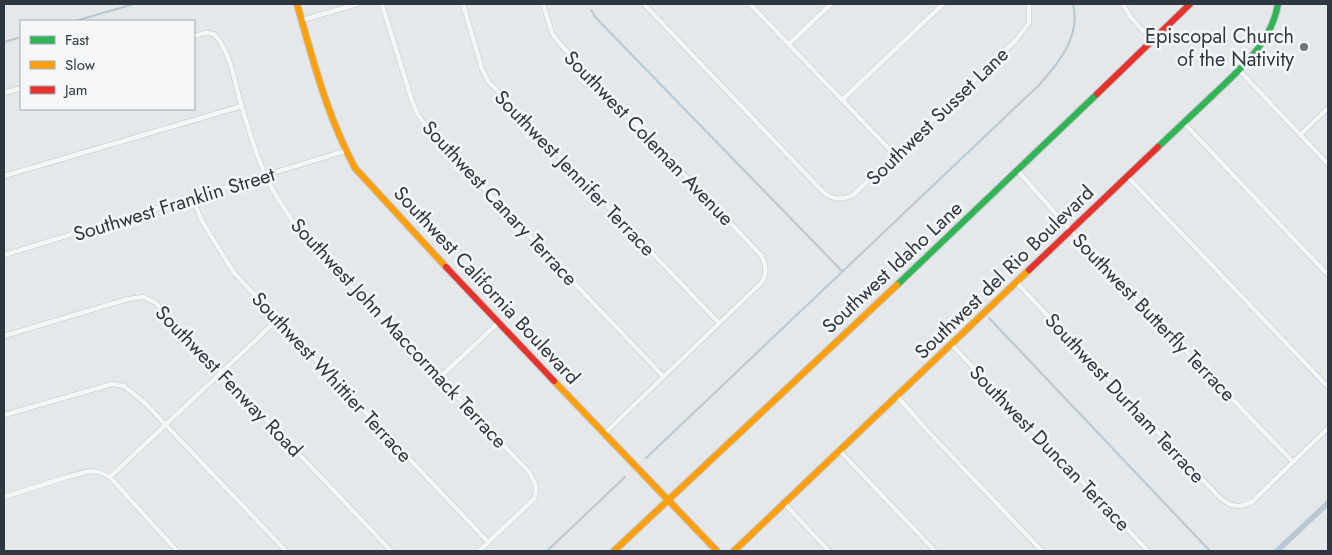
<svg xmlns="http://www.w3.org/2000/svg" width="1332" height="555" viewBox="0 0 1332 555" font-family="Jost,sans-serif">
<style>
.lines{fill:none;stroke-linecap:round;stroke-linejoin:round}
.stream{stroke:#b8c7d1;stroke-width:2}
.canal{stroke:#b8c7d1;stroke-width:5.5}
.street-casing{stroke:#c4c6c8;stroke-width:5.5}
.fast-casing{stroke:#c4c6c8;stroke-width:8}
.slow-casing{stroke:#c4c6c8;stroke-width:8}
.jam-casing{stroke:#c4c6c8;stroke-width:8}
.street{stroke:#f5f6f6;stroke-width:4.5}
.fast{stroke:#30b455;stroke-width:6}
.slow{stroke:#ff9f0a;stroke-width:6}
.jam{stroke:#e5322d;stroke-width:6}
.poi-dot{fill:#6e757c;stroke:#f4f6f8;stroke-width:2}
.labels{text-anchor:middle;stroke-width:5;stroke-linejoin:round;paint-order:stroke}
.poi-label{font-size:20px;fill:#2e3741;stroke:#f4f6f8;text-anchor:end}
.street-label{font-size:20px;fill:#2e3741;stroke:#f4f6f8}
</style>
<rect width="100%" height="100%" fill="#e5e8ea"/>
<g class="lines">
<g class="stream">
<polyline points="591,10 596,18 842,271"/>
<polyline points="75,21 134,4"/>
<polyline points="4,42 21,37"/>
<polyline points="989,318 1210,551"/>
<path d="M 646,458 L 1039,85 C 1059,63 1081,36 1073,4"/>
<polyline points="547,551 625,477"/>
</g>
<polyline class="canal" points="1277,551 1328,503"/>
<g class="street-casing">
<g id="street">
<polyline points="382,4 412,101 418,115 431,133 663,376"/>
<polyline points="463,4 482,69 488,81 719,323"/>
<path d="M 543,4 L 552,33 L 560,44 L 761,255 C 766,265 768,274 761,283 L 605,433"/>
<path d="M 644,4 L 824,193 C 834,200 842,200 853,195 L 1016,40 L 1029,23 L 1029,4"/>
<polyline points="750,4 895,155"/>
<polyline points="1123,4 1131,18 1152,40"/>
<polyline points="302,20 358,4"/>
<path d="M 194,36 L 205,33 L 214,34 C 230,51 234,78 240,101 C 247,124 256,155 266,177 C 275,196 288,214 300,232 L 529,472 C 535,482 538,488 534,499 L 479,551"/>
<polyline points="789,44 831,4"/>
<polyline points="1239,70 1328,164"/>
<polyline points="4,93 21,88"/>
<polyline points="842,100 943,4"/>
<polyline points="1184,123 1328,275"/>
<polyline points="1300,135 1328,108"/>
<polyline points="1018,171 1071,231 1293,462"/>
<polyline points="4,176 242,106"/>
<polyline points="1128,177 1328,387"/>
<polyline points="193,199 202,221 234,273 488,542"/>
<polyline points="4,255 345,151"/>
<path d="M 1017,283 L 1220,498 C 1232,507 1240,509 1253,501 L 1328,428"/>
<polyline points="4,336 128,299 144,297 156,303 391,551"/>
<polyline points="951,344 1148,551"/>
<polyline points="439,378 498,323"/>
<polyline points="898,397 925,428 1042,551"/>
<polyline points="4,415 112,384 124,386 145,403 286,551"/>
<polyline points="839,450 935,551"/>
<polyline points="110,477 277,320"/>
<polyline points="4,497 67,477 90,471 99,472 110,477 177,551"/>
<polyline points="784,503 829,551"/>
</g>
</g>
<g class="fast-casing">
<g id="fast">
<path d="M 1158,147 C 1176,130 1194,113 1212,96 C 1240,69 1271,44 1278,4"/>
<polyline points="897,285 1097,94"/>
</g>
</g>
<g class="slow-casing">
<g id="slow">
<path d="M 297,4 C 313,60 327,116 355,168 L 446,267"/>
<polyline points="554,381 717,551"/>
<polyline points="614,551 897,285"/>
<polyline points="734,551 1029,270"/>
</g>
</g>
<g class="jam-casing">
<g id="jam">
<polyline points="1097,94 1190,4"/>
<polyline points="446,267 554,381"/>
<polyline points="1029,270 1158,147"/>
</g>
</g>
<use href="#street" class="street"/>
<use href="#fast" class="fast"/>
<use href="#slow" class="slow"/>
<use href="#jam" class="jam"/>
</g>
<circle class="poi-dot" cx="1304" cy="47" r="5"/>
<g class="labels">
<g class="poi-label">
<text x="1294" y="43">Episcopal Church<tspan x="1294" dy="23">of the Nativity</tspan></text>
</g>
<g class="street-label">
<text transform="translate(937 116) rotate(-44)" y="7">Southwest Susset Lane</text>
<text transform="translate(649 138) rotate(46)" y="7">Southwest Coleman Avenue</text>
<text transform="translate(575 173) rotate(46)" y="7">Southwest Jennifer Terrace</text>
<text transform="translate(500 203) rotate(47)" y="7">Southwest Canary Terrace</text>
<text transform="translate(174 204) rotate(-17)" y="7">Southwest Franklin Street</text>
<text transform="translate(892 267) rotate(-43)" y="7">Southwest Idaho Lane</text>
<text transform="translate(1004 272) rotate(-44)" y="7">Southwest del Rio Boulevard</text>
<text transform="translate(487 285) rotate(47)" y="7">Southwest California Boulevard</text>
<text transform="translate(1154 317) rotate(46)" y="7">Southwest Butterfly Terrace</text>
<text transform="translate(399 333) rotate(47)" y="7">Southwest John Maccormack Terrace</text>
<text transform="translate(332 377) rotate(47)" y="7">Southwest Whittier Terrace</text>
<text transform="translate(229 381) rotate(46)" y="7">Southwest Fenway Road</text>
<text transform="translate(1125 398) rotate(47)" y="7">Southwest Durham Terrace</text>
<text transform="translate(1050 448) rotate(46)" y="7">Southwest Duncan Terrace</text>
</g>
</g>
<rect width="1332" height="555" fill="none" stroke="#2e3741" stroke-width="10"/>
<rect x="20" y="20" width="175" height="90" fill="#f4f6f8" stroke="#a5aaaf"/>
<rect x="30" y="36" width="25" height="8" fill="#30b455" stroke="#a5aaaf"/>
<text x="65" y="45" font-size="15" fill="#2e3741">Fast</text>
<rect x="30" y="61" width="25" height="8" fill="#ff9f0a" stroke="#a5aaaf"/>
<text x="65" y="70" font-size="15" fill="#2e3741">Slow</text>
<rect x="30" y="86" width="25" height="8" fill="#e5322d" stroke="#a5aaaf"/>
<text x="65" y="95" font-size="15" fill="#2e3741">Jam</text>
</svg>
